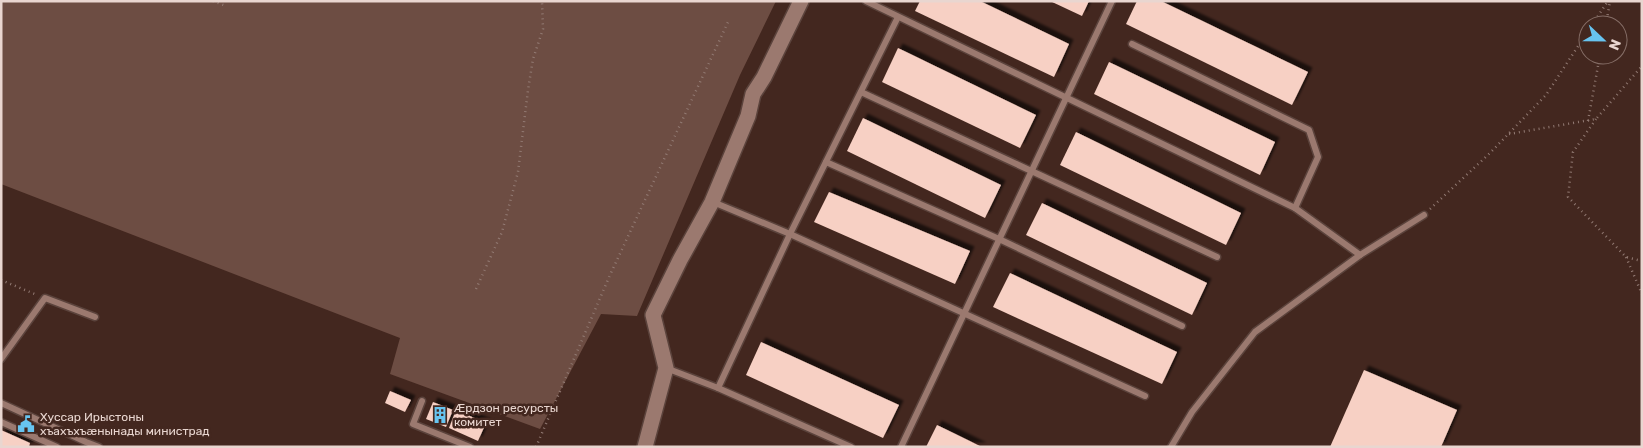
<svg xmlns="http://www.w3.org/2000/svg" width="1643" height="448" viewBox="0 0 1643 448" font-family="Rubik,sans-serif">
<style>
.green{fill:#6d4d43}
.building{fill:#f7d0c4;filter:url(#shadow)}
.lines{fill:none;stroke-linecap:round;stroke-linejoin:round}
.service-casing{stroke:#5b433c;stroke-width:9}
.tertiary-casing{stroke:#5b433c;stroke-width:18}
.path{stroke:#927a73;stroke-width:2.5;stroke-dasharray:1 4;stroke-linecap:butt}
.service{stroke:#9b796f;stroke-width:6}
.tertiary{stroke:#9b796f;stroke-width:15}
.labels{text-anchor:middle;stroke-width:5;stroke-linejoin:round;paint-order:stroke}
.poi-label{font-size:12px;fill:#e9d6d0;stroke:#43271f;text-anchor:start}
</style>
<defs>
<filter id="shadow"><feDropShadow dx="4.5" dy="-4.5" stdDeviation="1" flood-color="#0009"/></filter>
</defs>
<rect width="100%" height="100%" fill="#43271f"/>
<polygon class="green" points="1,1 776,1 740,75 637,316 601,314 540,429 390,374 400,338 1,184"/>
<g class="building">
<polygon points="920,1 980,1 1069,44 1054,77 915,11"/>
<polygon points="1050,1 1089,1 1082,16"/>
<polygon points="1137,1 1161,1 1308,72 1292,105 1126,24"/>
<polygon points="898,48 1036,115 1020,148 882,82"/>
<polygon points="1109,62 1275,142 1260,175 1094,94"/>
<polygon points="863,118 1001,185 985,218 847,151"/>
<polygon points="1076,132 1241,213 1226,245 1060,165"/>
<polygon points="829,192 970,251 955,284 814,222"/>
<polygon points="1042,203 1207,283 1192,315 1026,235"/>
<polygon points="1010,273 1177,352 1162,384 993,307"/>
<polygon points="761,342 899,405 883,438 746,375"/>
<polygon points="1364,370 1457,410 1441,447 1330,447"/>
<polygon points="390,391 411,400 405,412 385,403"/>
<polygon points="433,402 453,410 446,427 426,419"/>
<polygon points="456,410 486,423 478,441 449,428"/>
<polygon points="937,425 982,447 926,447"/>
<polygon points="1,430 30,443 29,447 1,447"/>
</g>
<g class="lines">
<g class="service-casing">
<g id="service">
<polyline points="866,1 1295,208 1360,255 1424,215"/>
<polyline points="1132,44 1309,130 1318,157 1295,208"/>
<polyline points="861,92 1217,257"/>
<polyline points="826,162 999,239 1182,326"/>
<polyline points="713,202 790,234 1145,396"/>
<polyline points="1,359 45,298 95,317"/>
<polyline points="666,368 718,388 851,447"/>
<polyline points="718,388 790,234 898,17"/>
<polyline points="422,401 413,424 470,447"/>
<polyline points="1,403 86,442 99,447"/>
<polyline points="1,422 57,447"/>
<polyline points="901,447 1112,1"/>
<polyline points="1171,447 1192,412 1255,332 1360,255"/>
</g>
</g>
<g class="tertiary-casing">
<polyline id="tertiary" points="645,447 666,368 653,315 680,260 712,202 748,116 753,94 764,77 801,1"/>
</g>
<g class="path">
<polyline points="213,1 226,6"/>
<polyline points="1592,25 1608,1"/>
<polyline points="1606,25 1610,1"/>
<polyline points="1596,119 1573,152 1568,197 1626,257 1642,261"/>
<polyline points="1588,121 1600,55"/>
<polyline points="1509,134 1596,119 1642,66"/>
<polyline points="1430,209 1490,153 1546,95 1588,31"/>
<polyline points="1626,257 1642,294"/>
<polyline points="1,280 37,295"/>
<polyline points="476,289 502,232 518,172 528,90 533,59 543,29 542,1"/>
<polyline points="536,447 610,275 729,20"/>
</g>
<use href="#service" class="service"/>
<use href="#tertiary" class="tertiary"/>
</g>
<defs>
<g id="building-bare" transform="scale(1.35)"><path d="M-4-6H4V6H1V3H-1V6H-4ZM-2.5-4.3h1.7v1.8h-1.7ZM.8-4.3h1.7v1.8H.8ZM-2.5-1h1.7V.8h-1.7ZM.8-1h1.7V.8H.8Z" fill="#67c4f0" stroke="#43271f" stroke-width="2.5" paint-order="stroke"/></g>
<g id="civic-bare" transform="scale(1.35)"><path d="M-.6-6.5H3V-4.5H.6V-3L4-1V1h2V6H-6V1h2V-1L-.6-3ZM-1.2 2.5V6h2.4V2.5Z" fill="#67c4f0" stroke="#43271f" stroke-width="2.5" paint-order="stroke"/></g>
</defs>
<g fill-rule="evenodd">
<use href="#building-bare" x="440" y="415"/>
<use href="#civic-bare" x="26" y="424"/>
</g>
<g class="labels">
<g class="poi-label">
<text x="454" y="412">Æрдзон ресурсты<tspan x="454" dy="14">комитет</tspan></text>
<text x="40" y="421">Хуссар Ирыстоны<tspan x="40" dy="14">хъахъхъæнынады министрад</tspan></text>
</g>
</g>
<rect width="1643" height="448" fill="none" stroke="#e9d6d0" stroke-width="5"/>
<g transform="translate(1603 40) rotate(112)"><circle r="24" fill="#43271f" stroke="#856d66"/>
<path d="M0-4L9 19L0 12L-9 19Z" fill="#67c4f0"/>
<text y="-8" font-size="14" font-weight="bold" text-anchor="middle" fill="#e9d6d0">N</text>
</g>
</svg>
